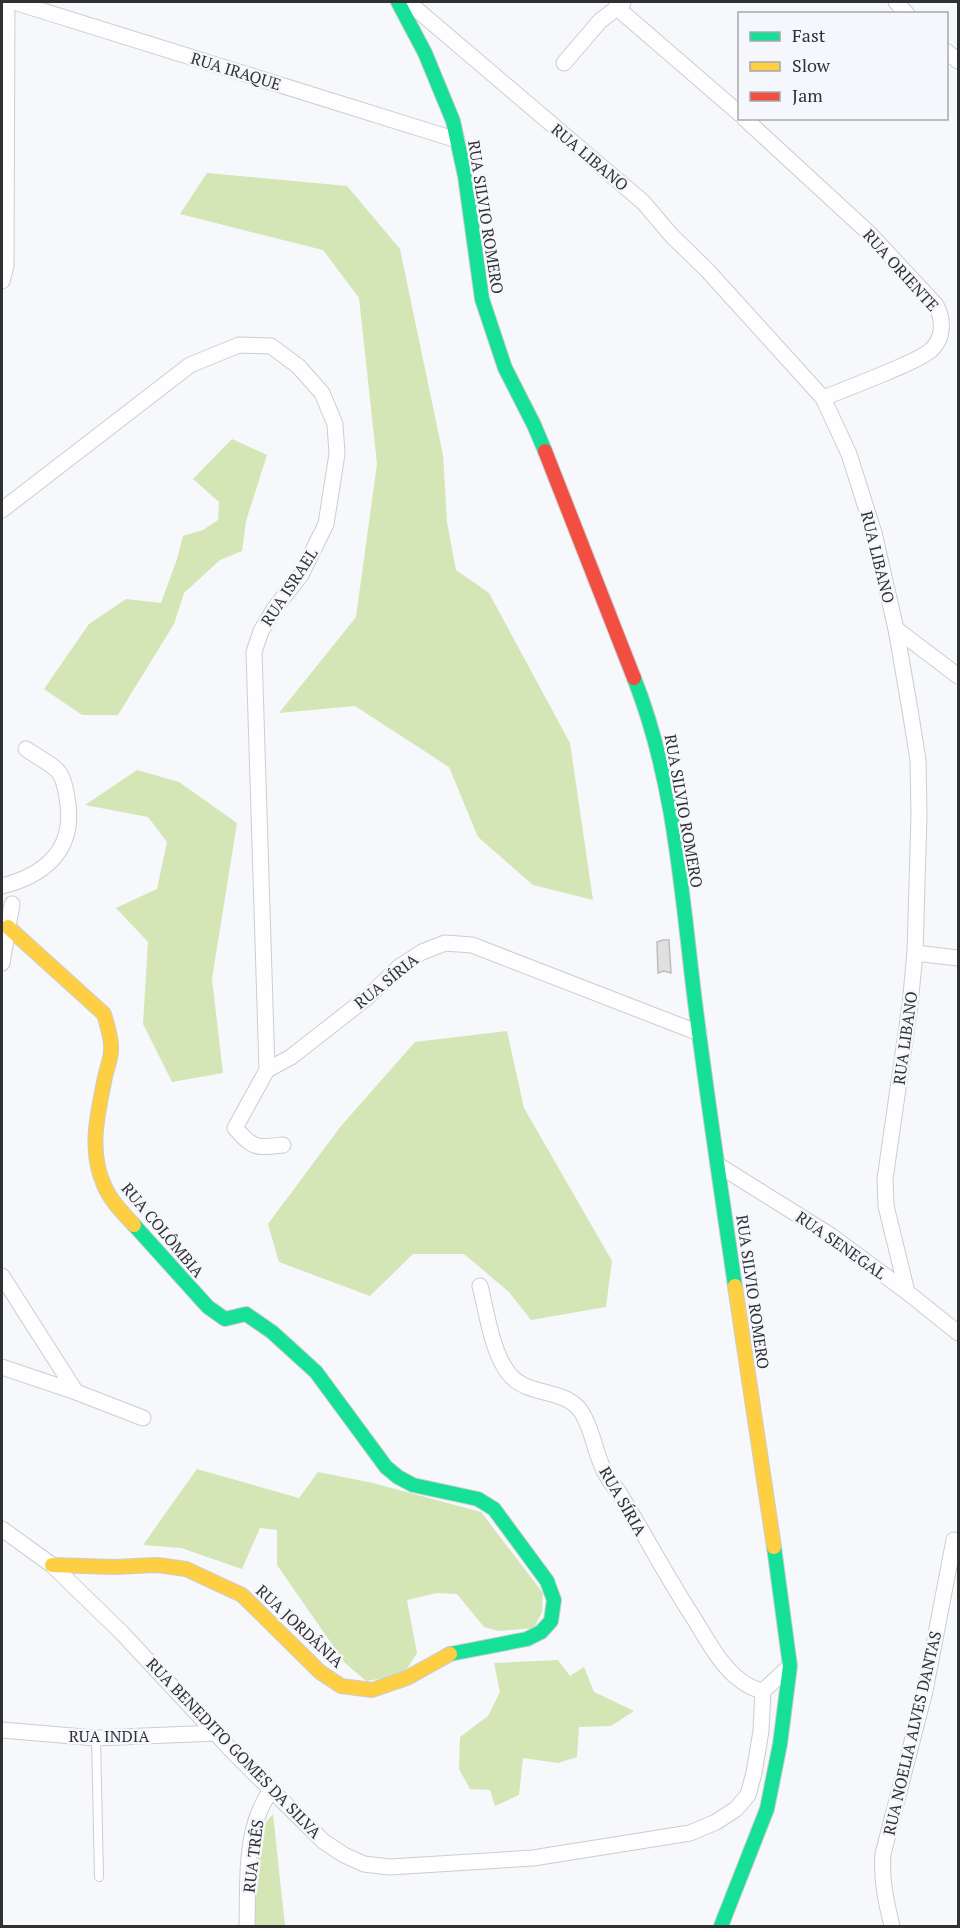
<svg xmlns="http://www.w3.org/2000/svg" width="960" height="1928" viewBox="0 0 960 1928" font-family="'PT Serif',serif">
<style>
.forest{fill:#d4e5b6}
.building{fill:#e0e0e0;stroke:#bebdbe;stroke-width:1.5}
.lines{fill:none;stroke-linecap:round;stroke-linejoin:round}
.lane-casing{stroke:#cccdd0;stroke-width:10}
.street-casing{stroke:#cccdd0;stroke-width:17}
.fast-casing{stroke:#cccdd0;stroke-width:16}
.slow-casing{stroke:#cccdd0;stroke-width:16}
.jam-casing{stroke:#cccdd0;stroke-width:16}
.lane{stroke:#fefefe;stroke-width:8}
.street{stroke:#fefefe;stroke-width:15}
.fast{stroke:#16e098;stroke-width:14}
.slow{stroke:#ffcf43;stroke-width:14}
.jam{stroke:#f24e42;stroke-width:14}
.labels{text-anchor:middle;stroke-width:5;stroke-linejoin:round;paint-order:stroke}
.street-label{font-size:16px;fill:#303133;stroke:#f5f7fd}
</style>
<rect width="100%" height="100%" fill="#f7f8fb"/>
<g class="forest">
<polygon points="207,173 347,186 400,249 443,455 447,522 456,570 489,593 570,743 593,900 533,885 478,837 449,767 355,706 279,713 356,617 377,464 359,298 323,250 180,214"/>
<polygon points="232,439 267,455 246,521 242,551 220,560 184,593 174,624 118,715 82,715 44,689 89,624 126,599 161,603 177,559 183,536 203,530 218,520 219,502 193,479"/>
<polygon points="137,770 179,782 237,823 212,979 223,1073 172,1082 143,1024 148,942 116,908 157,889 167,842 148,817 85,805"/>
<polygon points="507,1031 524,1108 612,1261 606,1307 531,1320 509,1292 464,1254 413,1254 370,1296 279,1262 268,1224 341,1126 415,1042"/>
<polygon points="197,1469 299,1498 318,1472 373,1483 481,1512 543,1593 542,1612 534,1628 498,1631 484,1627 457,1594 437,1593 407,1600 417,1653 403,1675 366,1681 345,1663 277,1565 277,1530 260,1528 242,1569 181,1548 143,1545"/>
<polygon points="558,1660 570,1676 584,1667 594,1692 634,1711 611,1726 579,1727 577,1757 558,1763 523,1758 519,1795 495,1806 490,1790 470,1789 459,1769 460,1737 488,1716 500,1692 494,1663"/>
<polygon points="273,1814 285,1926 255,1926 251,1916 261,1828"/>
</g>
<polygon class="building" points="663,940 669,940 671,973 664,971 658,973 657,942"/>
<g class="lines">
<g class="lane-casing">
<polyline id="lane" points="96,1738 99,1877"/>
</g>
<g class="street-casing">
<g id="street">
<polyline points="14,2 457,140"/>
<polyline points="408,2 643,202 672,236 707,270 823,398 849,454 874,533 896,629 910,710 918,760 919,815 915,953 910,1005 885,1179 886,1206 907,1292"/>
<polyline points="896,2 907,14"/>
<polyline points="616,7 740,114"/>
<polyline points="946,51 958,61"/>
<polyline points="564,63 600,21 623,3"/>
<path d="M 744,118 L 870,234 L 936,305 C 944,320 944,339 930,351 C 918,360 901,366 888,372 C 866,381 844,390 823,398"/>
<polyline points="2,281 6,266 7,2"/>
<polyline points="2,510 190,365 239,345 271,346 298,366 322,393 335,424 337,454 326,524 301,575 274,609 261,631 254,652 267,1070"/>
<polyline points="896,629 958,676"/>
<path d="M 2,886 C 42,876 74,852 68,805 C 67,796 65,782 60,774 C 56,766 34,755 26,749"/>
<polyline points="915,953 958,958"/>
<polyline points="2,963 12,904"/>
<path d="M 283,1145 C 255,1148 254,1149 235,1128 L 267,1070 L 291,1057 L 369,996 L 399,967 L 422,952 L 445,943 L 472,945 L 699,1033"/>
<polyline points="718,1165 830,1235 907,1292 958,1333"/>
<polyline points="2,1276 76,1392"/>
<path d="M 480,1286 C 487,1312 492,1356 511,1376 C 530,1397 567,1388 582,1413 C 594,1432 595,1457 607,1476 C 610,1482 614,1486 618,1491 C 644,1533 666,1576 693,1617 C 705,1636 717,1660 735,1676 C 743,1683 752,1689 763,1691"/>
<polyline points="2,1367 76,1392 143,1418"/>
<polyline points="2,1529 52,1565 122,1633 233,1752 323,1841 344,1855 364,1864 390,1867 533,1858 690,1833 716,1822 736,1809 748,1795 754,1773 761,1731 763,1691 790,1666"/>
<polyline points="2,1730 96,1738 217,1733"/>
<path d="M 247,1926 C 248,1890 245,1844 260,1810 C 263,1803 267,1796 271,1789"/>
<path d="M 892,1926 C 886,1902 881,1879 883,1854 L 925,1691 L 954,1540"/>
</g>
</g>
<g class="fast-casing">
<g id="fast">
<polyline points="398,2 425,53 453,121 465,176 482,299 505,368 534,425 545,451"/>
<path d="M 634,678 C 674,779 681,887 694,994 C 706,1091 721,1189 735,1286"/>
<polyline points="134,1225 208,1307 225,1319 246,1314 272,1332 316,1372 386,1467 398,1477 413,1485 478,1499 494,1509 547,1581 554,1600 551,1621 541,1632 527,1639 450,1654"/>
<polyline points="721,1926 767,1809 780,1744 790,1666 774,1547"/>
</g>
</g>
<g class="slow-casing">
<g id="slow">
<path d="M 8,927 L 104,1014 C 107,1025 112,1038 111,1050 C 111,1059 107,1068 105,1077 C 98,1113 88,1150 104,1185 C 110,1200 123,1213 134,1225"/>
<polyline points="735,1286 774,1547"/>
<polyline points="52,1565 114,1567 157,1565 186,1569 242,1595 320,1672 341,1686 372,1690 407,1678 450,1654"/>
</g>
</g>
<g class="jam-casing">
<polyline id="jam" points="545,451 634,678"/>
</g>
<use href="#lane" class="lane"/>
<use href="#street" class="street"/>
<use href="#fast" class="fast"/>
<use href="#slow" class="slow"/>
<use href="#jam" class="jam"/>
</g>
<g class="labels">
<g class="street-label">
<text transform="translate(236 71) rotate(17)" y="6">RUA IRAQUE</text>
<text transform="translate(590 157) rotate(40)" y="6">RUA LIBANO</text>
<text transform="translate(486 217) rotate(81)" y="6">RUA SILVIO ROMERO</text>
<text transform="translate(901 270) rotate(48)" y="6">RUA ORIENTE</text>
<text transform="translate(878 557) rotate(76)" y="6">RUA LIBANO</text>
<text transform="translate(289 587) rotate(-57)" y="6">RUA ISRAEL</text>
<text transform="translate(684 811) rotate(80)" y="6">RUA SILVIO ROMERO</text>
<text transform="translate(386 981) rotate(-39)" y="6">RUA SÍRIA</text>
<text transform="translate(905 1038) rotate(-82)" y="6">RUA LIBANO</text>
<text transform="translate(163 1230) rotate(50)" y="6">RUA COLÔMBIA</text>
<text transform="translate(841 1245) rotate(35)" y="6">RUA SENEGAL</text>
<text transform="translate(753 1292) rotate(82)" y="6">RUA SILVIO ROMERO</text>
<text transform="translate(623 1501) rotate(60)" y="6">RUA SÍRIA</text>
<text transform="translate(300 1626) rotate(43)" y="6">RUA JORDÂNIA</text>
<text transform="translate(912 1733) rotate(-77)" y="6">RUA NOELIA ALVES DANTAS</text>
<text x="109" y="1742">RUA INDIA</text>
<text transform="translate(234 1748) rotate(46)" y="6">RUA BENEDITO GOMES DA SILVA</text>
<text transform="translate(253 1856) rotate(-83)" y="6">RUA TRÊS</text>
</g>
</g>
<rect width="960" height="1928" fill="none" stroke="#303133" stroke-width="6"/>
<rect x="738" y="12" width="210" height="108" fill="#f5f7fd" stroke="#a6a8ac" stroke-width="1.5"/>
<rect x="750" y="32" width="30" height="9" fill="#16e098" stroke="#a6a8ac" stroke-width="1.5"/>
<text x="792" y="42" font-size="18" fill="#303133">Fast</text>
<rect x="750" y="62" width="30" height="9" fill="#ffcf43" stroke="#a6a8ac" stroke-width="1.5"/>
<text x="792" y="72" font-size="18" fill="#303133">Slow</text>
<rect x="750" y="92" width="30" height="9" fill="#f24e42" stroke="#a6a8ac" stroke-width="1.5"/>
<text x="792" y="102" font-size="18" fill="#303133">Jam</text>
</svg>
